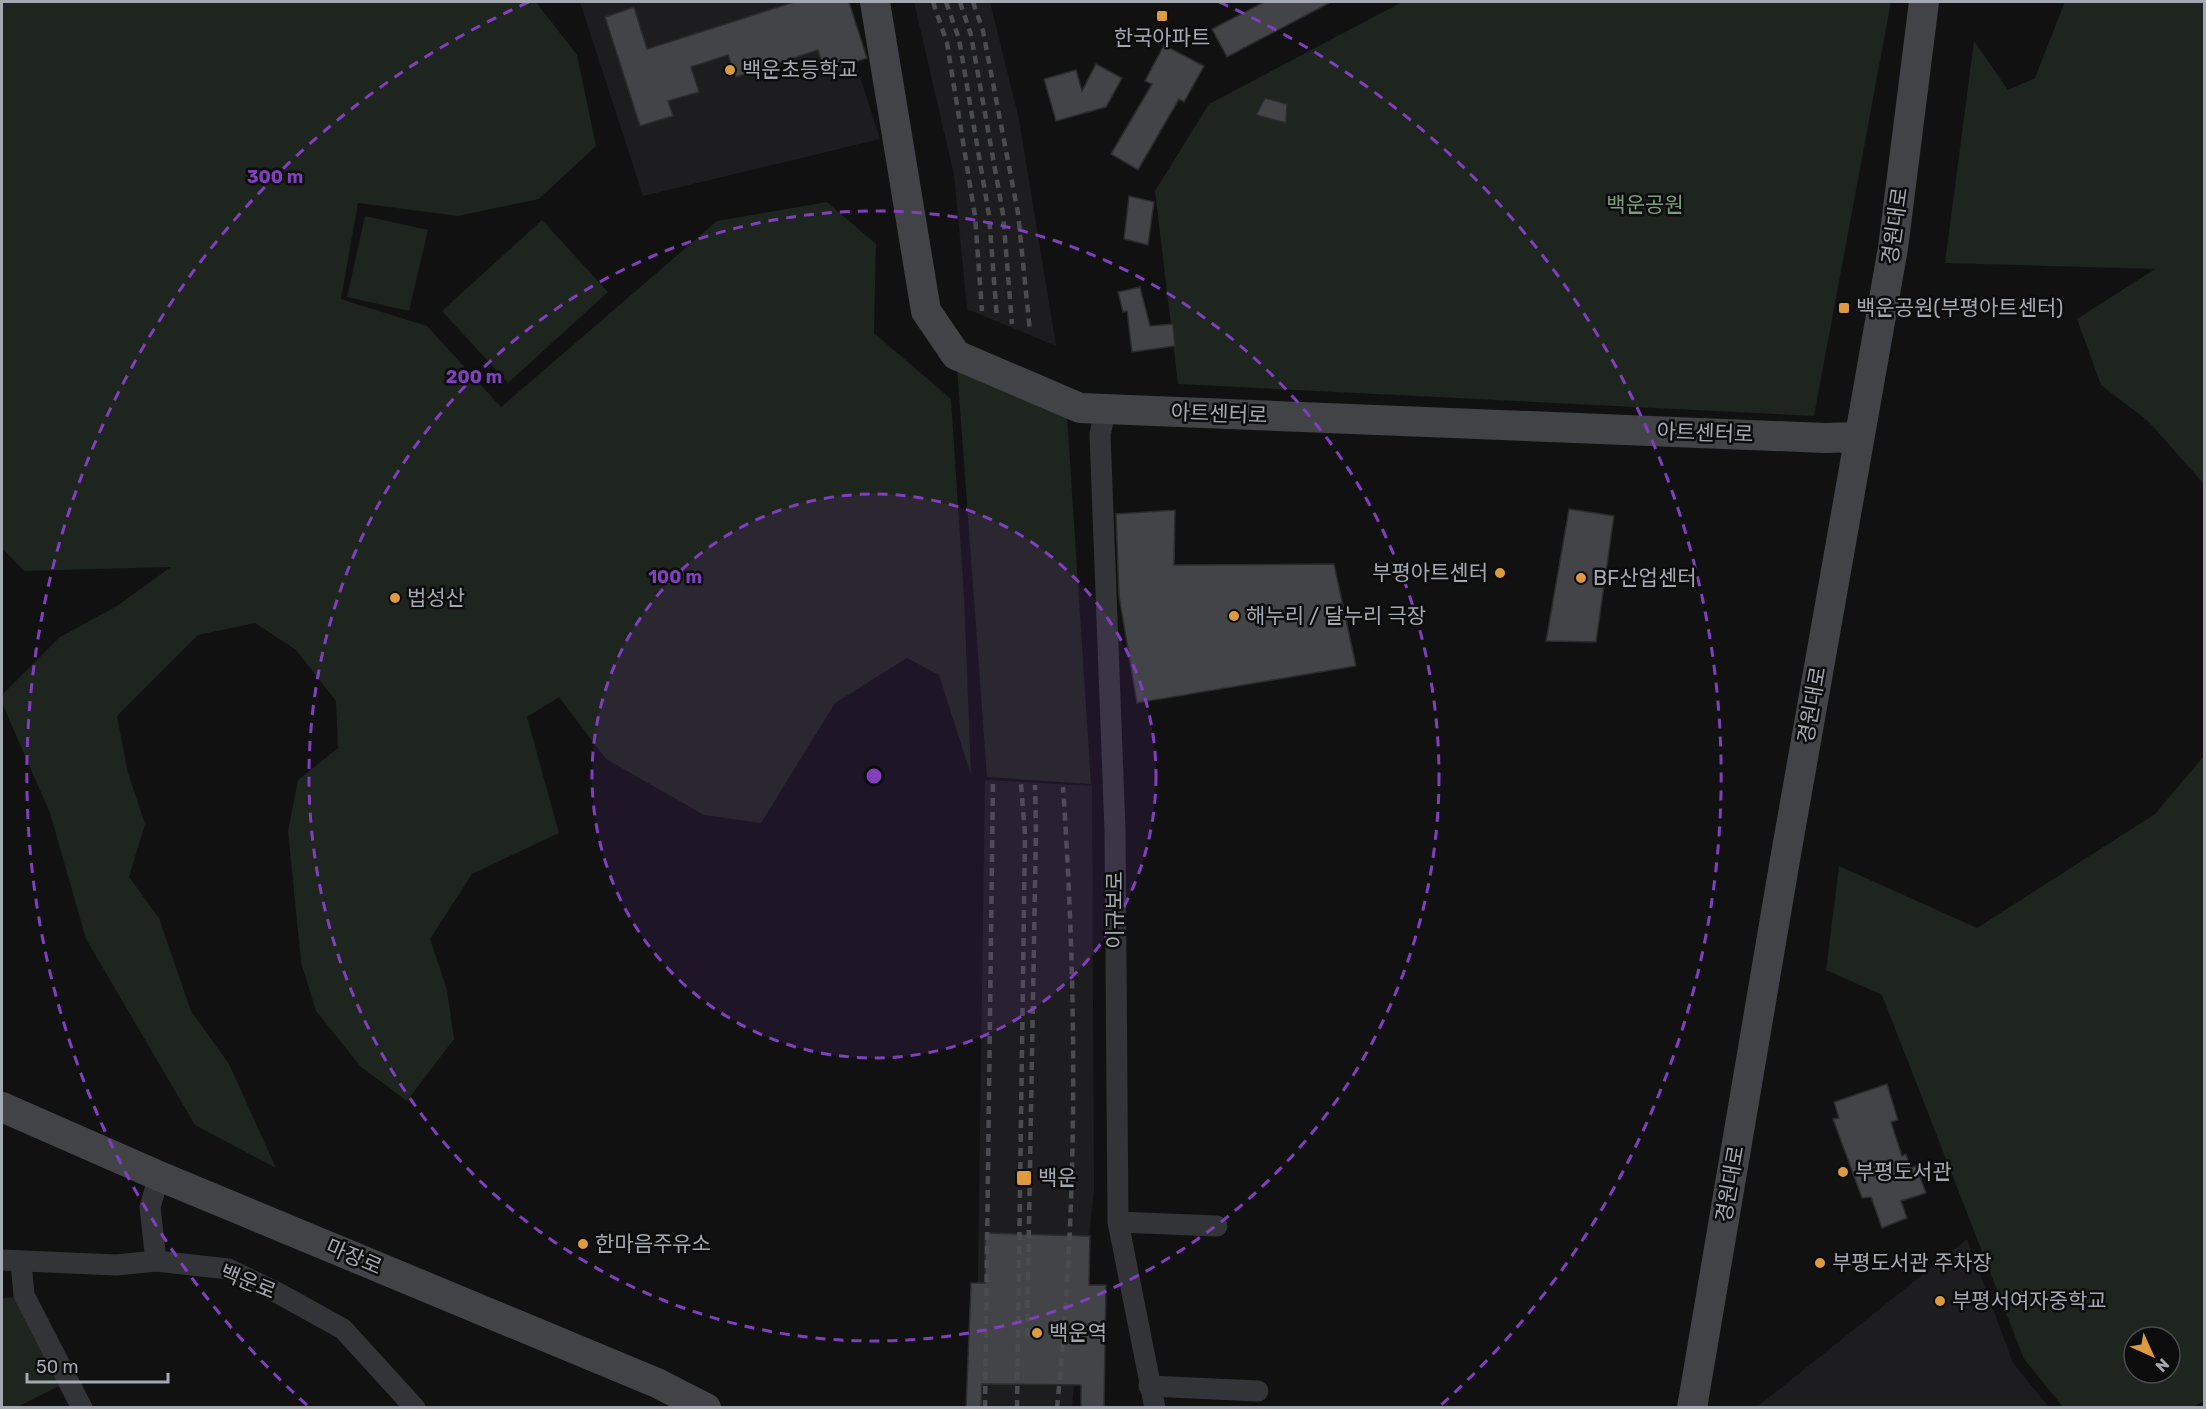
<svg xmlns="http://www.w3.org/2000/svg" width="2206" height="1409" viewBox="0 0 2206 1409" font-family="Rubik,'Noto Sans KR',sans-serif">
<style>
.built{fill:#1d1d1f}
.green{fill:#1e241e;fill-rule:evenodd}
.building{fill:#434447;stroke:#2b2b2e;stroke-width:1.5}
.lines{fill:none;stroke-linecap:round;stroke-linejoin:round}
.street{stroke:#323437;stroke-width:21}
.secondary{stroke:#414347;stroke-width:30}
.rail{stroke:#4a4c50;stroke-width:4.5;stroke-dasharray:8 6;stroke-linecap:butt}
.ring{fill:none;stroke:#813fbd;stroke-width:3;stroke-dasharray:10 8}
.poi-dot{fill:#dd9a3f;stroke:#0c0c0d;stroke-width:2}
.labels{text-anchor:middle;stroke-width:5;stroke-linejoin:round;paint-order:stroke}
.poi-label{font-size:21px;fill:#a4a9b1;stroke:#0c0c0d;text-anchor:start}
.park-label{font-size:21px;fill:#7d9b7d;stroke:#0c0c0d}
.street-label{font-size:21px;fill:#a4a9b1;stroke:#0c0c0d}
.centre{fill:#813fbd;stroke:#0c0c0d;stroke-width:3}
.ring-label{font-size:18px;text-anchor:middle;font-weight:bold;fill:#813fbd;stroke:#0c0c0d;stroke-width:5;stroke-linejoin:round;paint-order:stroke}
</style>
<rect width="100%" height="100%" fill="#111112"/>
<g class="built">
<polygon points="580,2 836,2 880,139 643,196"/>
<polygon points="914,2 990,2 1019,119 1056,346 967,309 954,175"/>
<polygon points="985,780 1092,786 1094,1189 1072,1407 976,1408"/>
<polygon points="1967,1239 2013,1363 2049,1407 1757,1407"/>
</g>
<g class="green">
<polygon points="2,2 536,2 577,55 596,146 539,199 458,216 358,203 341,299 427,326 501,407 717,221 827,202 876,244 874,333 951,399 964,597 971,775 939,675 907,658 835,703 761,823 704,815 606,759 559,697 527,717 559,833 472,874 430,939 447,990 454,1039 407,1101 361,1067 316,1011 301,962 288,831 298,780 338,748 336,701 296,650 255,623 198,635 117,716 128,773 145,824 129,877 159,918 191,1011 229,1064 276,1168 195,1125 86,939 50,813 2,703 2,695 60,637 117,606 171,567 24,571 2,548"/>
<polygon points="1402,2 1891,2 1814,416 1178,384 1155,191 1209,104"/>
<polygon points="2062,2 2204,2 2204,484 2148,421 2101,385 2077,319 2155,269 1945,263 1974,41 2008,90 2035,78 2064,4"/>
<polygon points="365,216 428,230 409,311 347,297"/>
<polygon points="542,220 608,292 508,383 442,311"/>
<polygon points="957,367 1067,415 1091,784 987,777"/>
<path d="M 2204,756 L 2204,1401 L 2191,1408 L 2063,1407 L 2024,1359 L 1882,995 L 1826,970 L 1839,866 L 1977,928 L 2155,814 ZM 2134,1337 L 2170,1337 L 2170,1373 L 2134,1373 Z"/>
<polygon points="16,1297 59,1386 17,1407 2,1407 2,1298"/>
</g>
<g class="building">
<polygon points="794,2 849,2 867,58 825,72 818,50 736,77 728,55 691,67 699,92 668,101 673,116 640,126 605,17 634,7 647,49"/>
<polygon points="1264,2 1331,2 1227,57 1212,29"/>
<polygon points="1164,45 1204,66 1184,102 1179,99 1138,170 1111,154 1152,84 1145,81"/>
<polygon points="1096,64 1122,78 1106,107 1056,121 1044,79 1076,70 1082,91"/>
<polygon points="1265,98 1287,104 1286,123 1256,115"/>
<polygon points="1129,196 1154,202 1148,245 1124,239"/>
<polygon points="1140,287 1150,326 1173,324 1175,346 1132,352 1127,311 1123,312 1118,292"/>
<polygon points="1569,509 1614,516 1596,642 1546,641"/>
<polygon points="1175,510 1174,565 1334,564 1356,666 1137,703 1119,596 1116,514"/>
<polygon points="1887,1084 1898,1120 1891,1122 1902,1156 1906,1154 1911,1168 1916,1166 1926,1193 1901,1201 1907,1218 1882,1228 1871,1197 1862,1198 1833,1119 1839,1118 1834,1102"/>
<polygon points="985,1233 1090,1236 1089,1285 1106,1285 1104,1407 1081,1407 1081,1385 982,1384 981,1407 966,1407 971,1283 985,1283"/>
</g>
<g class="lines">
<g class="street">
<polyline points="1106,409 1100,434 1115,830 1118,1222 1155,1408"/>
<polyline points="1118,1222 1217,1226"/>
<polyline points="2,1260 116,1265 156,1261 228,1269 278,1293 343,1329 415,1408"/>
<polyline points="156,1261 150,1207 159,1176"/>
<polyline points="21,1262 24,1295 82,1408"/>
<polyline points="1149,1386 1258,1391"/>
</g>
<g class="secondary">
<polyline points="875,2 926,311 956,355 1080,408 1825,438 1859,437"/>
<polyline points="2,1107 159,1176 657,1383 706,1408"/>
<polyline points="1692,1408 1786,854 1893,248 1924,2"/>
</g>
<g class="rail">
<polyline points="933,2 947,43 975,216 982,311"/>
<polyline points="946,2 959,39 989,215 997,319"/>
<polyline points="960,2 971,35 1003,214 1012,324"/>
<polyline points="973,2 983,31 1018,213 1030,332"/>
<polyline points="1027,1336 1036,830 1035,785"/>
<polyline points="985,1408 993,781"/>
<polyline points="1017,1408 1025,834 1021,784"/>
<path d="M 1057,1408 C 1078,1202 1077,993 1063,787"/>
</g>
</g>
<circle cx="874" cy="776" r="282" fill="#813fbd" fill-opacity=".12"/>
<g class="ring">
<circle cx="874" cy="776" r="282"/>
<circle cx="874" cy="776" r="565"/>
<path d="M307 1405A847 847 0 0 1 529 2M1219 2A847 847 0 0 1 1441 1405"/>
</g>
<g class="poi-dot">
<rect x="1156" y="10" width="12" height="12" rx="3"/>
<circle cx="730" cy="70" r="6"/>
<rect x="1838" y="302" width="12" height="12" rx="3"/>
<circle cx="1500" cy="573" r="6"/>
<circle cx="1581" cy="578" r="6"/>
<circle cx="395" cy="598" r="6"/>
<circle cx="1234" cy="616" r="6"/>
<circle cx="1843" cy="1172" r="6"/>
<rect x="1016" y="1170" width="16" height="16" rx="3"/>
<circle cx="583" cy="1244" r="6"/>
<circle cx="1820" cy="1263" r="6"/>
<circle cx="1940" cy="1301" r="6"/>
<circle cx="1037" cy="1333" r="6"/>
</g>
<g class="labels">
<g class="poi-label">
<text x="1162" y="45" text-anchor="middle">한국아파트</text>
<text x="742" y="77">백운초등학교</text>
<text x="1856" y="315">백운공원(부평아트센터)</text>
<text x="1488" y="580" text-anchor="end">부평아트센터</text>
<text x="1593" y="585">BF산업센터</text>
<text x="407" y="605">법성산</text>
<text x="1246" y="623">해누리 / 달누리 극장</text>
<text x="1855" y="1179">부평도서관</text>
<text x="1038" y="1185">백운</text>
<text x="595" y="1251">한마음주유소</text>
<text x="1832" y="1270">부평도서관 주차장</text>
<text x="1952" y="1308">부평서여자중학교</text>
<text x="1049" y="1340">백운역</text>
</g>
<g class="park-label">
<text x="1645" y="212">백운공원</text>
</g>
<g class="street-label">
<text transform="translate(1895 226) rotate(-82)" y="7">경원대로</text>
<text transform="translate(1219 414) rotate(2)" y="7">아트센터로</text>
<text transform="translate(1705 433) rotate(2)" y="7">아트센터로</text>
<text transform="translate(1812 705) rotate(-80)" y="7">경원대로</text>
<text transform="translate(1115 910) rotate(-90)" y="7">이규보로</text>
<text transform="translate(1730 1184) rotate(-80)" y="7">경원대로</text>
<text transform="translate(354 1257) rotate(23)" y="7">마장로</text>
<text transform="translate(248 1282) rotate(22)" y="7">백운로</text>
</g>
</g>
<circle cx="874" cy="776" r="9" class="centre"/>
<g class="ring-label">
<text x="275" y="183">300 m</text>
<text x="474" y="383">200 m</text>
<text x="675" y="583">100 m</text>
</g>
<rect width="2206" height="1409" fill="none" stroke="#a4a9b1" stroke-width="6"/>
<g transform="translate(2152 1355) rotate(135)"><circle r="28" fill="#0c0c0d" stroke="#494b4f" stroke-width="1.5"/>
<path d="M0-4.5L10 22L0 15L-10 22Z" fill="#dd9a3f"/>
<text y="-9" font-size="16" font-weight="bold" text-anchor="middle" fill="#a4a9b1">N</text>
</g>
<path d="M27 1373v9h141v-9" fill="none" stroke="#a4a9b1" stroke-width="3"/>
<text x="36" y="1373" font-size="18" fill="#a4a9b1" stroke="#0c0c0d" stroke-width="4.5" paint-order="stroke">50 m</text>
</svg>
